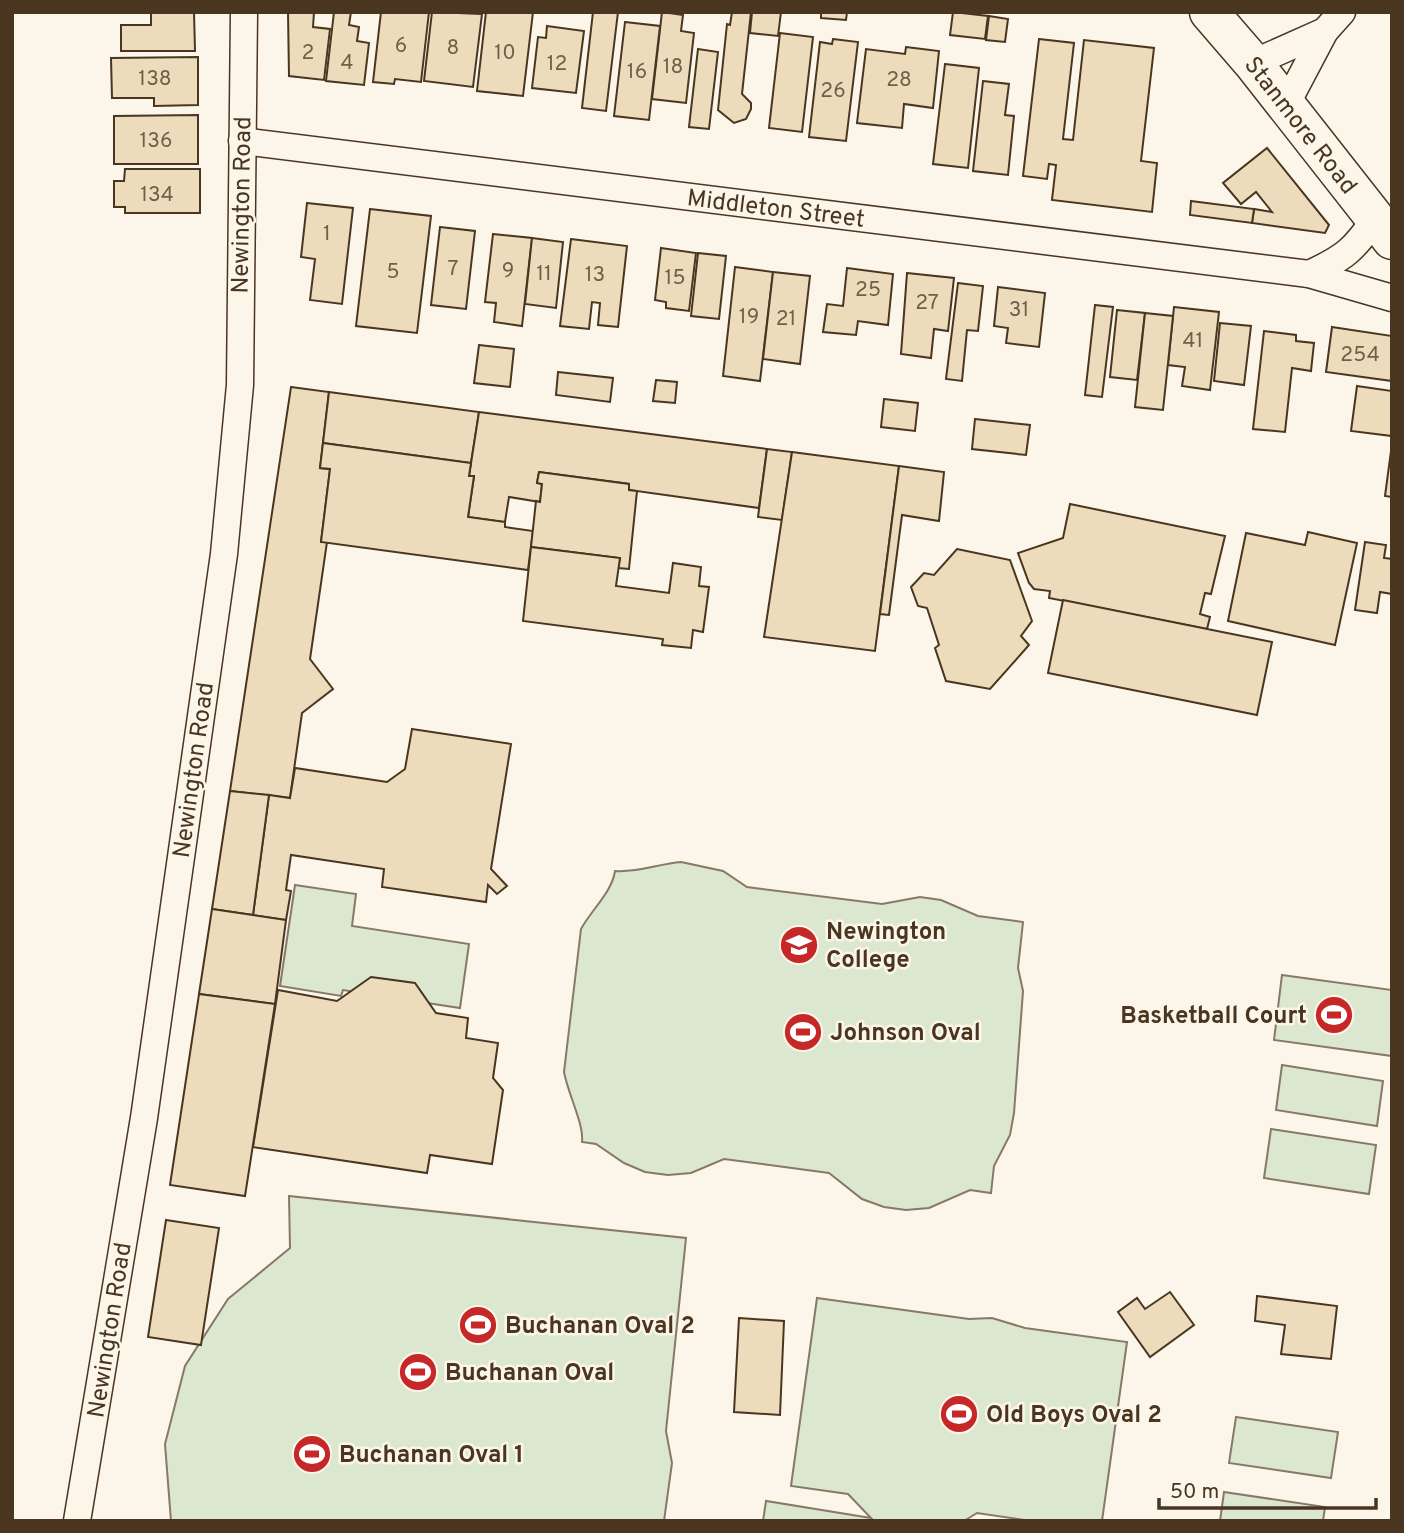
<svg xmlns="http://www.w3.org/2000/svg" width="1404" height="1533" viewBox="0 0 1404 1533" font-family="Overpass,sans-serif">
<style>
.pitch{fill:#dce7d0;stroke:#887966;stroke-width:2}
.building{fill:#ecdcbc;stroke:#4a3520;stroke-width:2}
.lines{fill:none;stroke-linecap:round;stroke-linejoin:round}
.street-casing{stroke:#4a3520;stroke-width:29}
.highway-casing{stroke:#4a3520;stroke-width:41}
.street{stroke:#fbf6e9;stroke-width:26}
.highway{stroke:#fbf6e9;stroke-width:38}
.labels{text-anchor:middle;stroke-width:5;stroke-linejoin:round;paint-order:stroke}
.number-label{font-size:21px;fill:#725f47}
.street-label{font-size:24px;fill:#4a3520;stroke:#fbf6e9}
.poi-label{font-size:24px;font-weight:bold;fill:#4a3520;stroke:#fbf6e9;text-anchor:start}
</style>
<rect width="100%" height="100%" fill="#fbf6e9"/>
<g class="pitch">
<path d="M 681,862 L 723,871 L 747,887 L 882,904 L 920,897 L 941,900 L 978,916 L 1023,922 L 1018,968 L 1023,991 L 1014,1113 L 1010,1135 L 994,1166 L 991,1193 L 970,1190 L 929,1208 L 906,1210 L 884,1207 L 862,1199 L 829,1173 L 724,1159 L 691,1173 L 668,1175 L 645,1172 L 624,1163 L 596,1144 L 582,1142 C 584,1124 568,1094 564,1072 L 581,929 C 592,909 612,892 615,871 C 637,873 658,864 681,862 Z"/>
<polygon points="295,885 356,894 352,926 469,944 460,1008 343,990 341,996 280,986"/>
<polygon points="1282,975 1392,990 1392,1056 1274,1040"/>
<polygon points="1282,1065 1383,1081 1377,1126 1276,1110"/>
<polygon points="1271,1129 1376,1145 1369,1194 1264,1178"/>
<polygon points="289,1196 686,1238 666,1431 672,1463 664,1521 171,1521 165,1444 185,1366 228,1299 290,1248"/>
<polygon points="817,1298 969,1319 992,1318 1025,1328 1127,1342 1102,1521 1031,1521 977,1513 964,1521 763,1521 766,1501 871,1518 848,1494 791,1486"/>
<polygon points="1236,1417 1338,1432 1331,1478 1229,1463"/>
<polygon points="1224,1492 1325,1507 1323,1521 1220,1521"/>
</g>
<g class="building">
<polygon points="151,12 194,12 195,51 121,51 121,25 151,25"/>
<polygon points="288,12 314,12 313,27 330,29 324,80 289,76"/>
<polygon points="334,12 351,12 349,25 359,27 357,41 369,43 364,85 326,81"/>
<polygon points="381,12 429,12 421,82 395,79 394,84 373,82"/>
<polygon points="432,12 482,14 473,87 424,81"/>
<polygon points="486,12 533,12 523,96 477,91"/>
<polygon points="593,12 618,12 606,111 582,108"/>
<polygon points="662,12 683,15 681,31 694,33 686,103 652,99"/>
<polygon points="732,12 751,12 742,94 751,103 751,109 746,119 734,123 718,110 727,24 730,25"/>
<polygon points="752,12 781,12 778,36 750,33"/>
<polygon points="821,12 847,12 846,20 821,18"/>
<polygon points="953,12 988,16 985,39 950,35"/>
<polygon points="989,16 1008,19 1005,42 986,40"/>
<polygon points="625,22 660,26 649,120 614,116"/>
<polygon points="547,26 584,31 576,93 532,88 538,37 546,38"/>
<polygon points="780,33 813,37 802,132 769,128"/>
<polygon points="833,39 858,42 846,141 809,137 820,42 832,44"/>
<polygon points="1039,39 1074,43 1063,139 1073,140 1084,40 1154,48 1141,161 1157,163 1152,212 1052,200 1056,165 1049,164 1047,179 1023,176"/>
<polygon points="906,47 939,51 933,108 904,104 902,128 857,123 866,49 905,54"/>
<polygon points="698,49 718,52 709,129 689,127"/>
<polygon points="198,57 198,105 154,106 154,98 112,98 111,58"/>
<polygon points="945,64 979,68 968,168 933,164"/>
<polygon points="983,81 1009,84 1005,115 1014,116 1008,175 973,171"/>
<polygon points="198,115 198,164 114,164 114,116"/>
<polygon points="1267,148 1329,225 1325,233 1252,223 1254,209 1272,212 1256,192 1241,204 1223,183"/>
<polygon points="125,169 200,169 200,213 125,213 125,207 114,207 114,181 124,181"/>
<polygon points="1191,201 1254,209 1252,223 1190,215"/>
<polygon points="307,203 353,208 342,304 310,300 315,259 301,257"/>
<polygon points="370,209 431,216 417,333 356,326"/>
<polygon points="440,227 475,231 466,309 431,305"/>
<polygon points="493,234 532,238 522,326 494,322 496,303 485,302"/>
<polygon points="532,238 563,242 556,308 525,304"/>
<polygon points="571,239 627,246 618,327 598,325 600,303 592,302 589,329 560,326"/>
<polygon points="661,248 696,253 689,311 666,308 666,302 655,300"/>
<polygon points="698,253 726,256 719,319 691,316"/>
<polygon points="735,267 773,272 760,381 723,376"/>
<polygon points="847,268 893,274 888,325 858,321 856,335 823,332 827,304 843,306"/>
<polygon points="773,272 810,276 800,364 763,359"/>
<polygon points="907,273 954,278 948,331 934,329 931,358 901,354"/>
<polygon points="958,283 983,286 978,331 967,330 962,381 946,379"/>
<polygon points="998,287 1045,293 1039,347 1006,343 1008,328 994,326"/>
<polygon points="1095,305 1113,307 1102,397 1085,395"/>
<polygon points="1174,307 1219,312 1210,390 1182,386 1185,367 1168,365"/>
<polygon points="1117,310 1145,313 1137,380 1110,377"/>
<polygon points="1145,313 1173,316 1163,410 1135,407"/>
<polygon points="1220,323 1251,326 1244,385 1214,381"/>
<polygon points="1332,327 1392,336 1392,381 1326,372"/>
<polygon points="1264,331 1296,335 1296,341 1314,343 1311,371 1292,368 1285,432 1253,429"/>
<polygon points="479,345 514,349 510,387 474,383"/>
<polygon points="558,372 613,378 610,402 556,395"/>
<polygon points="656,380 677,382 675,403 653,401"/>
<polygon points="1357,386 1392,391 1392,436 1351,431"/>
<polygon points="291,387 329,392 320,468 330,469 321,542 327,542 310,659 333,689 302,713 290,798 230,791"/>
<polygon points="329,392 479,412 471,463 323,443"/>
<polygon points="884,399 918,403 915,431 881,427"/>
<polygon points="479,412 767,449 759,508 629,490 629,484 539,472 537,483 542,484 540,502 509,497 505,522 468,517 474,476 469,476"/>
<polygon points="975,419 1030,425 1026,455 972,449"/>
<polygon points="323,443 471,463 469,476 474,476 468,517 505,522 505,527 533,531 528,570 321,542 330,469 320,468"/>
<polygon points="767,449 792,452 782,520 758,517"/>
<polygon points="1391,451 1392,451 1392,497 1385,496"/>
<polygon points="792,452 899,466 875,651 764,637"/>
<polygon points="899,466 944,472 939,521 902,515 889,615 880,614"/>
<polygon points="539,472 629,484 629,490 637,491 629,569 618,568 620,558 531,547 536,501 540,502 542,484 537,483"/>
<polygon points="1070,504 1225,536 1211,594 1205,593 1200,614 1210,617 1207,629 1049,598 1050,591 1034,589 1029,583 1018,553 1063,538"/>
<polygon points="1308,532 1357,543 1335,645 1228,621 1246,533 1305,545"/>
<polygon points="1365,542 1386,545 1384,558 1392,559 1392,594 1380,592 1377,613 1355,610"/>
<polygon points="531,547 620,558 616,586 669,593 673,563 701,567 699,586 709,587 703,632 693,630 691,648 662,645 663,639 523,621"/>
<polygon points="957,549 1010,560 1032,621 1021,636 1029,645 990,689 946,681 935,648 939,645 927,608 918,606 911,587 924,573 934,575"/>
<polygon points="1063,600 1272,642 1257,715 1048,673"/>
<polygon points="412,729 511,744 491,869 507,886 497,894 488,885 486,902 382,887 384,869 291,855 286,890 291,891 286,920 253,915 269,795 290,798 295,768 387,782 405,769"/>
<polygon points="230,791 269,795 253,915 212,909"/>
<polygon points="212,909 286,920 275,1004 199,994"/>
<polygon points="371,977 415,983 436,1013 468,1018 466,1038 498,1043 493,1078 503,1090 492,1164 430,1155 427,1173 253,1147 278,990 337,1001"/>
<polygon points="199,994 275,1004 245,1196 170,1185"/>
<polygon points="166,1220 219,1228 201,1345 148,1337"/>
<polygon points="1170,1292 1194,1325 1150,1357 1118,1312 1137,1298 1145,1309"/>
<polygon points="1257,1296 1337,1306 1331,1359 1281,1354 1285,1325 1255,1321"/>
<polygon points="739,1318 784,1321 780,1415 734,1412"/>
</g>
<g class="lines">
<g class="street-casing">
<g id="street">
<polyline points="1253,63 1325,31"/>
<polyline points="1286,105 1325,31 1342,12"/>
<polyline points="242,141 1309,274 1392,298"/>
<path d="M 1309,274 C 1344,258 1354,250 1375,219"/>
<polyline points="77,1521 144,1118 224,554 240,385 244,12"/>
</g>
</g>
<g class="highway-casing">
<polyline id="highway" points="1209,12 1253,63 1392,240"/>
</g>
<use href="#street" class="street"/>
<use href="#highway" class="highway"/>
</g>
<defs>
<g id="school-disc" transform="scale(2.0125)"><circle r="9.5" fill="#c62828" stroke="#fbf6e9"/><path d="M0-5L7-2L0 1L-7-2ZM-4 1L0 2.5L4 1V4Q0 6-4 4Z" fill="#fff"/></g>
<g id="stadium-disc" transform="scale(2.0125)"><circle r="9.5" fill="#c62828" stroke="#fbf6e9"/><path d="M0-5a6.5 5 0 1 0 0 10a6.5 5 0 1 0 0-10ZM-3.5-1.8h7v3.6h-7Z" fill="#fff"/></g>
</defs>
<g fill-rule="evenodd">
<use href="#school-disc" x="799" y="945"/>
<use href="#stadium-disc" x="1334" y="1015"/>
<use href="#stadium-disc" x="803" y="1032"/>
<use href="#stadium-disc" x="478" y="1325"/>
<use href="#stadium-disc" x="418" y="1372"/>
<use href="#stadium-disc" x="959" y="1414"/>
<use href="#stadium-disc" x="312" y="1454"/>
</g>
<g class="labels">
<g class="number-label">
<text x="401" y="52">6</text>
<text x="453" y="54">8</text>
<text x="308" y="59">2</text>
<text x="505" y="59">10</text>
<text x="347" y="69">4</text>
<text x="557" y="70">12</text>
<text x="673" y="73">18</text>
<text x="637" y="78">16</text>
<text x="155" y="85">138</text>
<text x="899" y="86">28</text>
<text x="833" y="97">26</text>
<text x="156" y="147">136</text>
<text x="157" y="201">134</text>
<text x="327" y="240">1</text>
<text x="453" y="275">7</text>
<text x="508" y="277">9</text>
<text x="393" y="278">5</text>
<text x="544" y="280">11</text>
<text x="595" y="281">13</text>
<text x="675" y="284">15</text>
<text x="868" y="296">25</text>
<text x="927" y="309">27</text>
<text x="1019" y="316">31</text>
<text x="749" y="323">19</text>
<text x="786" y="325">21</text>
<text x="1193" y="347">41</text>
<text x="1360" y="361">254</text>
</g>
<g class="street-label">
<text transform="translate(1301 125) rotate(52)" y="8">Stanmore Road</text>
<text transform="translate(241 205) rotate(-89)" y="8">Newington Road</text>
<text transform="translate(776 208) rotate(7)" y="8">Middleton Street</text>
<text transform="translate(193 770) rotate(-82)" y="8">Newington Road</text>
<text transform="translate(109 1330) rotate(-81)" y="8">Newington Road</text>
</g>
<g class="poi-label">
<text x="826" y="939">Newington<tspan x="826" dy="28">College</tspan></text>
<text x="1307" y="1023" text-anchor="end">Basketball Court</text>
<text x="830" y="1040">Johnson Oval</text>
<text x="505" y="1333">Buchanan Oval 2</text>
<text x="445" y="1380">Buchanan Oval</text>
<text x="986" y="1422">Old Boys Oval 2</text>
<text x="339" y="1462">Buchanan Oval 1</text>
</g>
</g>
<rect width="1404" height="1533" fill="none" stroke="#4a3520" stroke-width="28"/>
<path d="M1159 1498v10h217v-10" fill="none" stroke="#4a3520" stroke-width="3.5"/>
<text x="1170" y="1498" font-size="21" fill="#4a3520" stroke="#fbf6e9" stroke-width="5" paint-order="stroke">50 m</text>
</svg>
